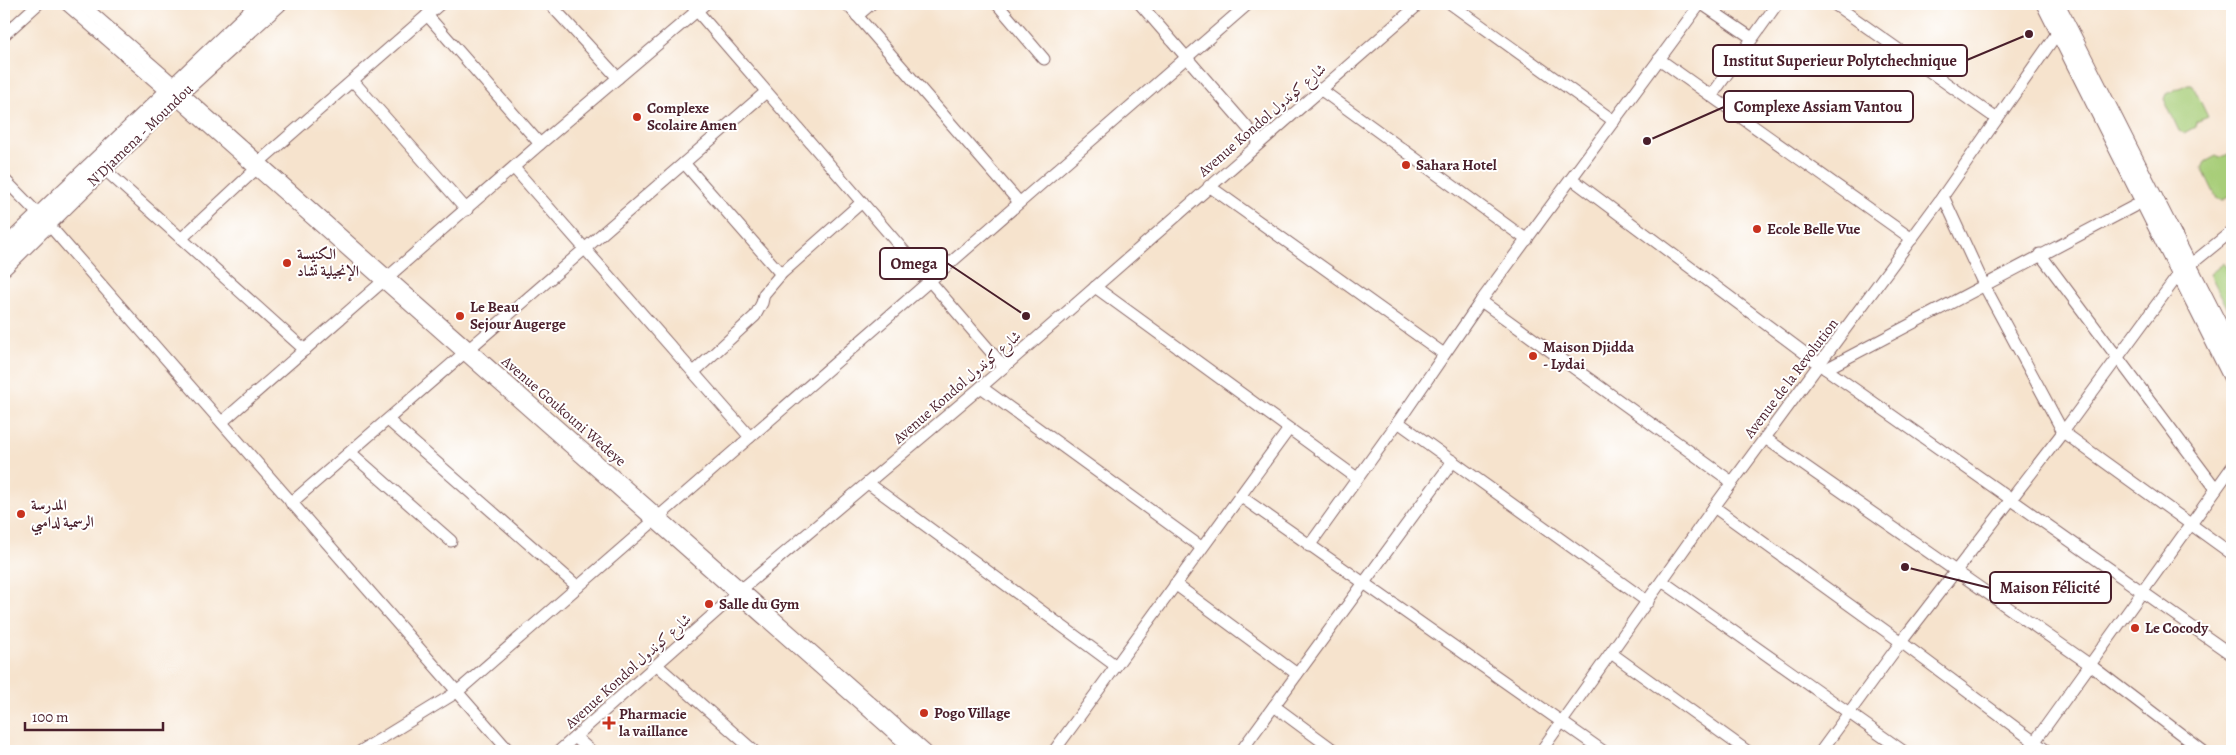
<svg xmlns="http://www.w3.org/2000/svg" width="2236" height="755" viewBox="0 0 2236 755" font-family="Alegreya,Amiri,serif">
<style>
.green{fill:#a8ce79;stroke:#797652}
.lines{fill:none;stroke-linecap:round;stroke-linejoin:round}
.minor-casing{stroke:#866464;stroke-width:13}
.major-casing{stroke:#866464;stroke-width:17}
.minor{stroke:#fff;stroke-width:11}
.major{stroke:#fff;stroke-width:15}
.poi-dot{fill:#c8321e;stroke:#fff;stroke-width:2}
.labels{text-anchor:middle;stroke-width:4;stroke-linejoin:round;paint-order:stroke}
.poi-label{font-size:15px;font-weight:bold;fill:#4a1f2b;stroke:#fff;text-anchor:start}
.street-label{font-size:15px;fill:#4a1f2b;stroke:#fff}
.leader{fill:none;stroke:#4a1f2b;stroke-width:2}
.callout-dot{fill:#4a1f2b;stroke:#fff;stroke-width:2}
.callout{fill:#fff;stroke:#4a1f2b;stroke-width:2}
.callout-label{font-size:16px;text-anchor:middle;font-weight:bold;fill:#4a1f2b}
</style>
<rect width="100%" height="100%" fill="#fff"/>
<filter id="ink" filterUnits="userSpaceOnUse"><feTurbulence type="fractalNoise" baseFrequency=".02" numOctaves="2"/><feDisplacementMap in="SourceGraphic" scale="10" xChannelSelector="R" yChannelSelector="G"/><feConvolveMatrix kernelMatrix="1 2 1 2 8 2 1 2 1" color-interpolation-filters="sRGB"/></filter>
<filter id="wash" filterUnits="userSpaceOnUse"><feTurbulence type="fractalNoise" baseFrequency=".0096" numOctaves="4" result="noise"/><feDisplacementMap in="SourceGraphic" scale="20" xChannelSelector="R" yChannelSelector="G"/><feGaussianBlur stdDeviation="1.12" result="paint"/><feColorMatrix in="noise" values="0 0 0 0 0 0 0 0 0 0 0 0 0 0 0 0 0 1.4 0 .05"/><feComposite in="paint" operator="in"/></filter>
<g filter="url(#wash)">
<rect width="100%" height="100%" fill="#f6e3cd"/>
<g class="green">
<polygon points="2188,84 2192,84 2208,117 2196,122 2195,127 2184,133 2179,131 2164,99 2166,94"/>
<polygon points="2230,153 2232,157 2232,195 2223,200 2217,199 2202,168 2205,162 2216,156 2220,158"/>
<polygon points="2224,263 2232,279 2231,315 2210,274"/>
</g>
</g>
<g filter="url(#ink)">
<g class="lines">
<g class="minor-casing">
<g id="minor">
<polyline points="66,4 166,91"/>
<polyline points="82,4 174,84"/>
<polyline points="550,4 618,78"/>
<polyline points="691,4 1004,367"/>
<polyline points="847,4 1019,202"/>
<polyline points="997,4 1044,59"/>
<polyline points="1140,4 1260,142"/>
<polyline points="1451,4 1614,121"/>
<polyline points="1702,4 1752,38"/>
<polyline points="1834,4 1997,119"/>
<polyline points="427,15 540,144"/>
<polyline points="857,16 871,4"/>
<polyline points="4,35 38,4"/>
<polyline points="1659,59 1912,239"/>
<polyline points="353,81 467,210"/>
<polyline points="1320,89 1527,240"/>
<polyline points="182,92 362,253 926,751"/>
<polyline points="1712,95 1777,4"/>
<polyline points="176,99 913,751"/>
<polyline points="259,162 440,4"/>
<polyline points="684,163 781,274"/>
<polyline points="514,168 750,437"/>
<polyline points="104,169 305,350"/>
<polyline points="4,179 49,225 509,751"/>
<polyline points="1572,179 1826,369 2232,655"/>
<polyline points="1209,186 1444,354"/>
<polyline points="1943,196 1984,285 2063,432 2232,554"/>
<polyline points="182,238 255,170"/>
<polyline points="2040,254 2216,489"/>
<polyline points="1095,287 1357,478"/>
<polyline points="1481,301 1732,482"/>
<polyline points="1826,369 2142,202"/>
<polyline points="694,372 755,316 762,303 764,294 781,274 862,202"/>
<polyline points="981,387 1201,547"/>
<polyline points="388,420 578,587"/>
<polyline points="222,422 540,144 705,4"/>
<polyline points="1398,422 1648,602"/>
<polyline points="1765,438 2089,664 2203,751"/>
<polyline points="351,453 451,541"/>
<polyline points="868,483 1116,666"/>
<polyline points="1240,496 1603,751"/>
<polyline points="291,503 766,92"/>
<polyline points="1714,507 1901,642 2047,751"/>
<polyline points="1309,546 1398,422 1481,301 1700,4"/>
<polyline points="1662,581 1903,751"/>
<polyline points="1175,584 1297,674"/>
<polyline points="1611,653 1747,751"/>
<polyline points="657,665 754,751"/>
<polyline points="1274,706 1335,751"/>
<polyline points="575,737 591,751"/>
<polyline points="361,751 457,692 1248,4"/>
<polyline points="559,751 742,589 981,387 1419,4"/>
<polyline points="1054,751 1289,429"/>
<polyline points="1241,751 1453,461"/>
<polyline points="1541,751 1714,507 1943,196 2058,32 2064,28"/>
<polyline points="1821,751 1901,642 2063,432 2179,274 2232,231"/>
<polyline points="2028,751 2232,467"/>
</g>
</g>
<g class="major-casing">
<g id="major">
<polyline points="2044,4 2232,379"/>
<polyline points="2057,4 2232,350"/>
<polyline points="4,248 259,4"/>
<polyline points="4,268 182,92 279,4"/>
</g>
</g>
<use href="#minor" class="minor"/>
<use href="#major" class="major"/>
</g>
</g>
<g class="poi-dot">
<circle cx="637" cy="117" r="5"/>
<circle cx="1406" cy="165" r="5"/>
<circle cx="1757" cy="229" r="5"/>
<circle cx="287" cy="263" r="5"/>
<circle cx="460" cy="316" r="5"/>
<circle cx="1533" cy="356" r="5"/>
<circle cx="21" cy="514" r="5"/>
<circle cx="709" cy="604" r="5"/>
<circle cx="2135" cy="628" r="5"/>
<circle cx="924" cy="713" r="5"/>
<path d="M606.5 715.5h5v5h5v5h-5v5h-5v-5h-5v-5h5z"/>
</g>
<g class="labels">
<g class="poi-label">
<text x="647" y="113">Complexe<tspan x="647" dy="17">Scolaire Amen</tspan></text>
<text x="1416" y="170">Sahara Hotel</text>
<text x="1767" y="234">Ecole Belle Vue</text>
<text x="297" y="259">الكنيسة<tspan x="297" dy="17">الإنجيلية تشاد</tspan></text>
<text x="470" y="312">Le Beau<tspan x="470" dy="17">Sejour Augerge</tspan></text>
<text x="1543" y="352">Maison Djidda<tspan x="1543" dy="17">- Lydai</tspan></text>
<text x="31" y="510">المدرسة<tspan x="31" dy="17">الرسمية لدامبي</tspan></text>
<text x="719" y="609">Salle du Gym</text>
<text x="2145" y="633">Le Cocody</text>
<text x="934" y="718">Pogo Village</text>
<text x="619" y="719">Pharmacie<tspan x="619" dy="17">la vaillance</tspan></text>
</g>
<g class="street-label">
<text transform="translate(1262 120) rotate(-41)" y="5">Avenue Kondol شارع كوندول</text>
<text transform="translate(140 135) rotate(-44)" y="5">N'Djamena - Moundou</text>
<text transform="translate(1791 378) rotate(-53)" y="5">Avenue de la Revolution</text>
<text transform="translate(957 387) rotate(-41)" y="5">Avenue Kondol شارع كوندول</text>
<text transform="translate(564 411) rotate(41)" y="5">Avenue Goukouni Wedeye</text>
<text transform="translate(628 671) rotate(-42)" y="5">Avenue Kondol شارع كوندول</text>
</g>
</g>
<path class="leader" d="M2029 34L1967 60M1647 141L1724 107M1026 316L947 263M1905 567L1990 588"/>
<g class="callout-dot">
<circle cx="2029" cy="34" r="5"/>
<circle cx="1647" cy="141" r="5"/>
<circle cx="1026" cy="316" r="5"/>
<circle cx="1905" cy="567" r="5"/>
</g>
<g class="callout">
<rect x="1713" y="45" width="254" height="31" rx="5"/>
<rect x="1724" y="91" width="189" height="31" rx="5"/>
<rect x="880" y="248" width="67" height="31" rx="5"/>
<rect x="1990" y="572" width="121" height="31" rx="5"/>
</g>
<g class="callout-label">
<text x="1840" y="66">Institut Superieur Polytchechnique</text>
<text x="1818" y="112">Complexe Assiam Vantou</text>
<text x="914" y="269">Omega</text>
<text x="2050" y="593">Maison Félicité</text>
</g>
<rect width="2236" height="755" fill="none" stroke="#fff" stroke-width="20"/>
<path d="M25 722v8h138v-8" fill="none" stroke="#4a1f2b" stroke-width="2.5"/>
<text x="32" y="722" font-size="15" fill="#4a1f2b" stroke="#ffffff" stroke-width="4" paint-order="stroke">100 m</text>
</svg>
